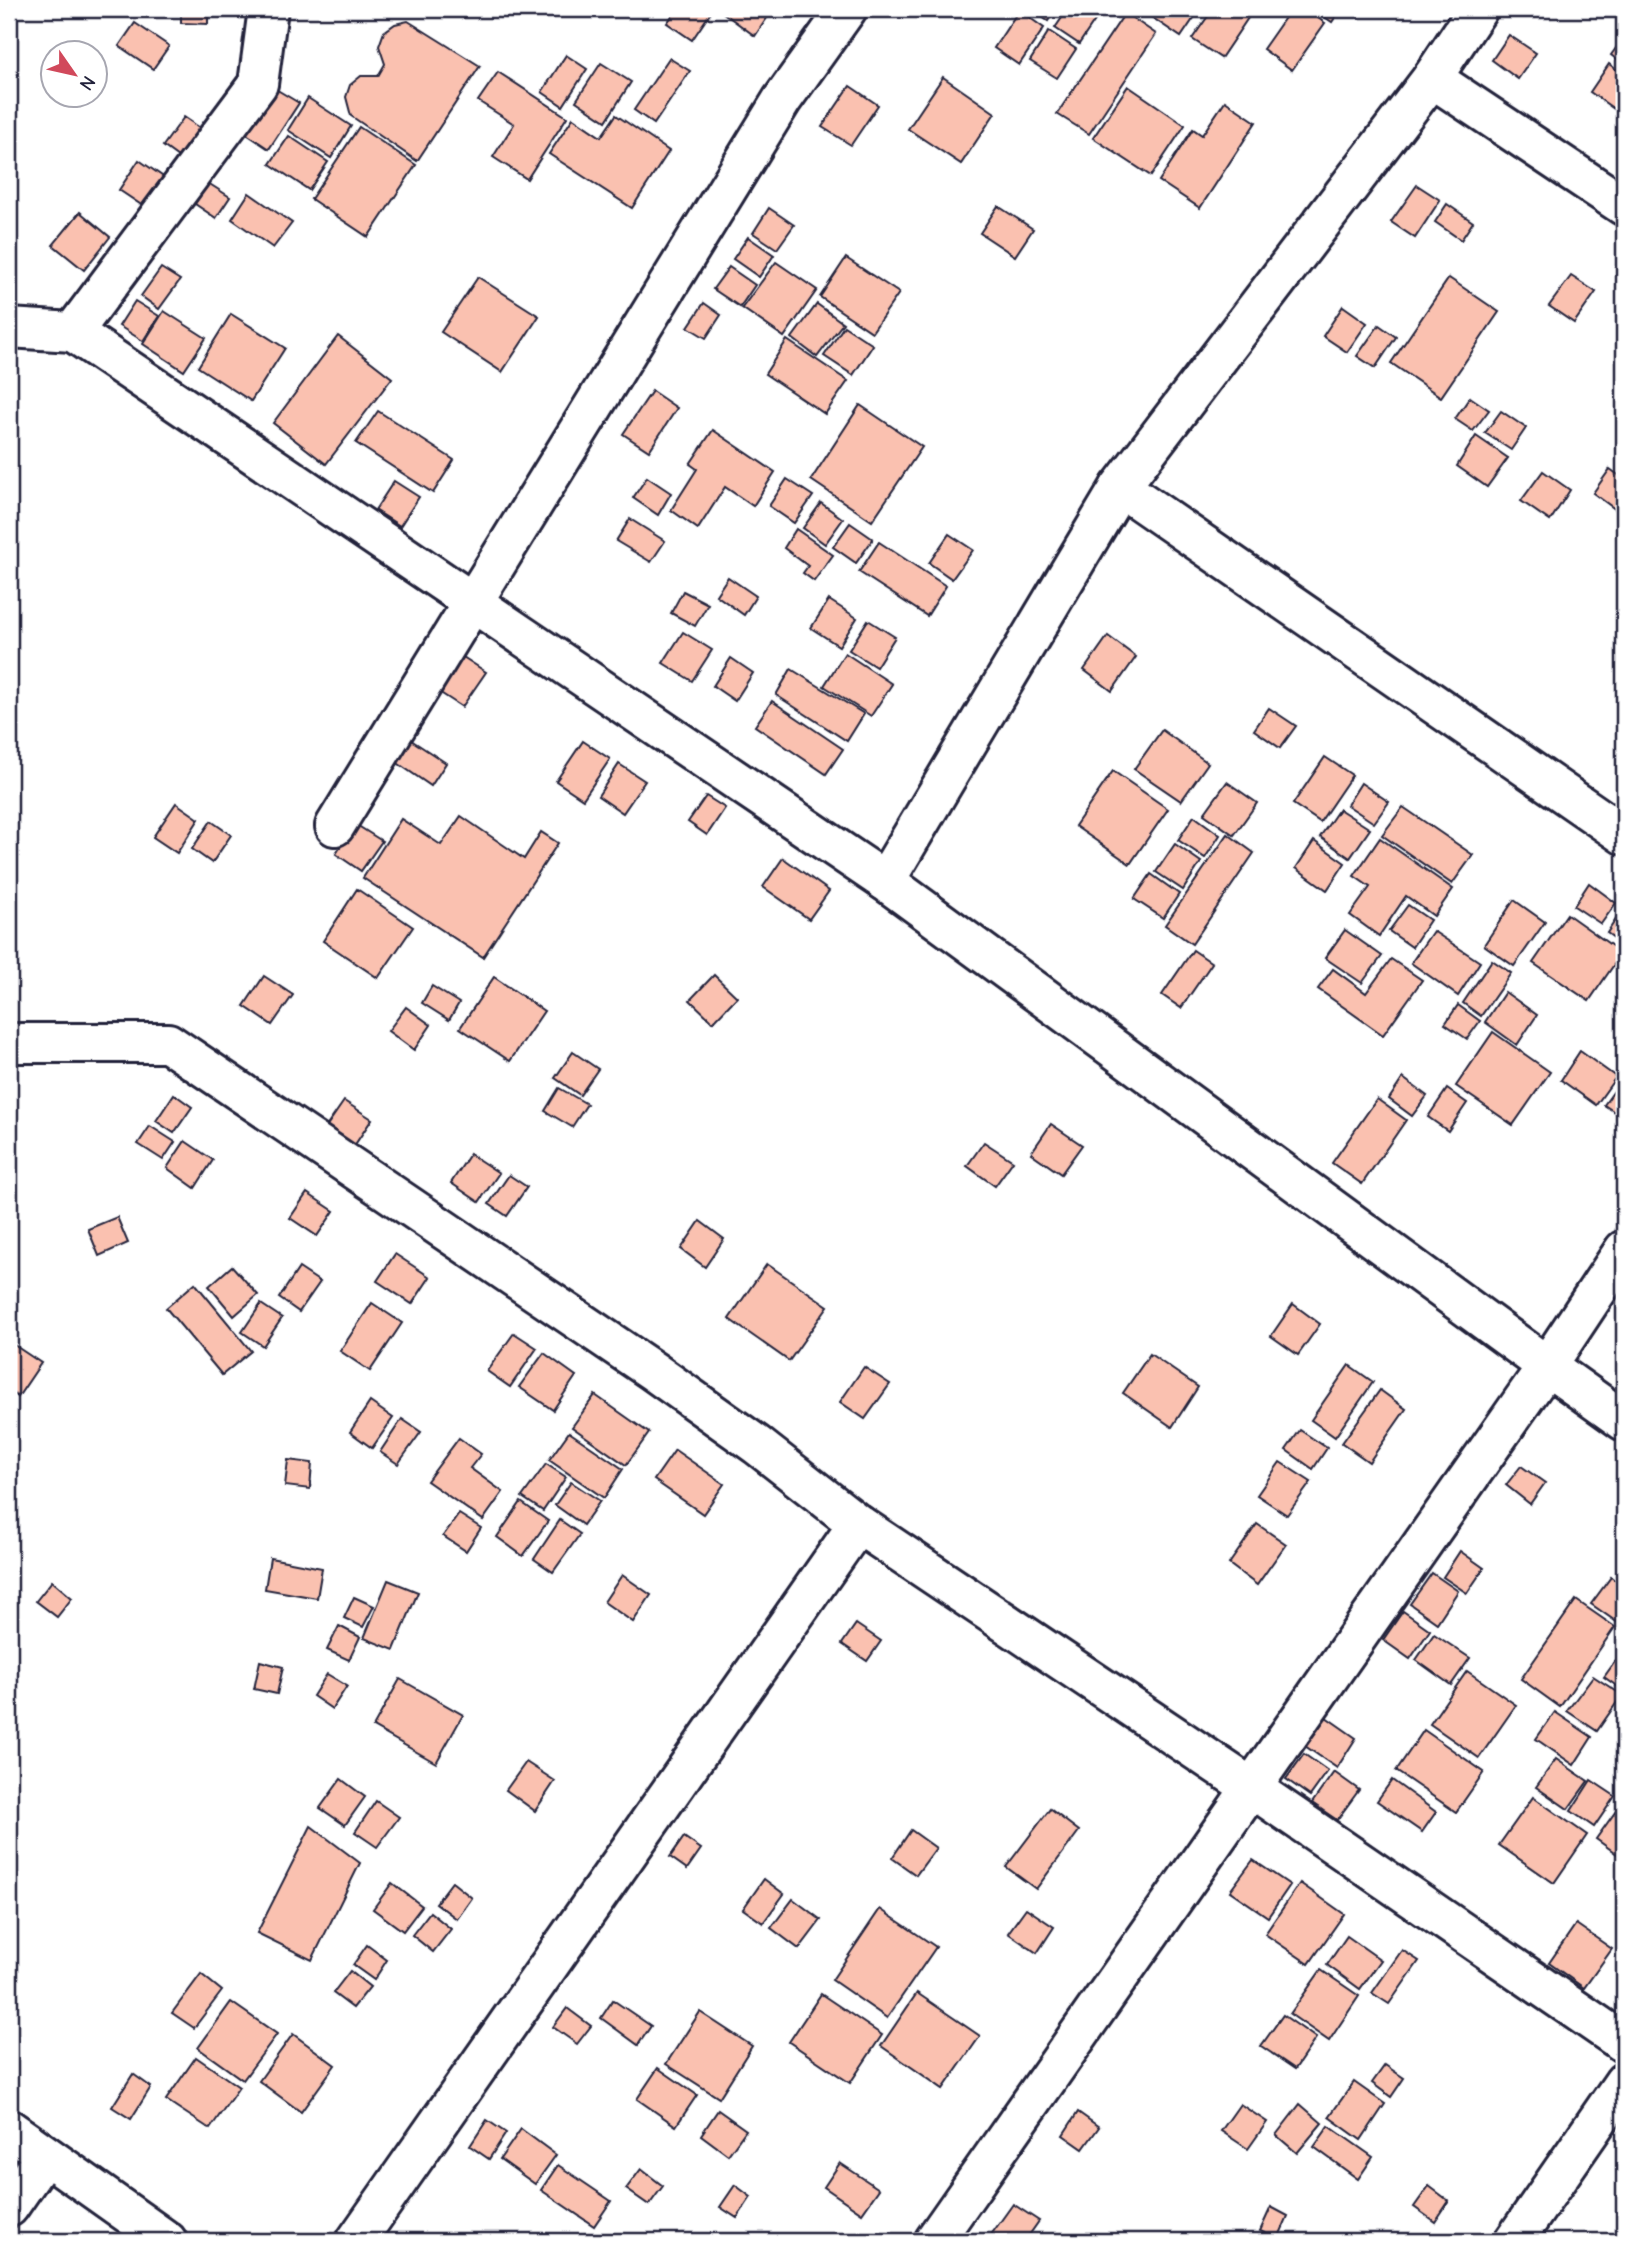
<svg xmlns="http://www.w3.org/2000/svg" width="1633" height="2250" viewBox="0 0 1633 2250" font-family="'Comic Neue',sans-serif">
<style>
.building{fill:#fac1b0;stroke:#22223b;stroke-width:2}
.lines{fill:none;stroke-linecap:round;stroke-linejoin:round}
.minor-casing{stroke:#22223b;stroke-width:44}
.minor{stroke:#fff;stroke-width:38}
</style>
<rect width="100%" height="100%" fill="#fff"/>
<filter id="ink" filterUnits="userSpaceOnUse"><feTurbulence type="fractalNoise" baseFrequency=".0143" numOctaves="2"/><feDisplacementMap in="SourceGraphic" scale="14" xChannelSelector="R" yChannelSelector="G"/><feConvolveMatrix kernelMatrix="1 2 1 2 8 2 1 2 1" color-interpolation-filters="sRGB"/></filter>
<g filter="url(#ink)">
<g class="building">
<polygon points="181,9 208,9 208,24 181,23"/>
<polygon points="677,9 713,9 692,40 667,23"/>
<polygon points="718,9 773,9 755,36"/>
<polygon points="1030,9 1056,9 1048,21"/>
<polygon points="1068,9 1087,9 1098,16 1079,44 1055,28"/>
<polygon points="1151,9 1200,9 1181,37 1147,14"/>
<polygon points="1213,9 1254,9 1221,58 1192,39"/>
<polygon points="1291,9 1305,9 1325,23 1292,70 1263,49"/>
<polygon points="1313,9 1341,9 1332,22"/>
<polygon points="1019,10 1044,28 1019,65 994,48"/>
<polygon points="1125,13 1156,34 1089,134 1057,114"/>
<polygon points="408,21 480,66 417,161 351,116 346,97 350,85 361,76 378,76 385,64 379,46 384,32 395,24"/>
<polygon points="135,23 169,46 153,69 119,46"/>
<polygon points="1049,31 1076,49 1057,78 1030,61"/>
<polygon points="1509,35 1536,53 1518,79 1492,60"/>
<polygon points="1624,37 1624,65 1611,55"/>
<polygon points="566,55 587,69 563,106 542,92"/>
<polygon points="669,58 690,71 654,124 634,110"/>
<polygon points="601,63 631,82 606,121 576,101"/>
<polygon points="1609,64 1624,75 1624,116 1590,92"/>
<polygon points="498,72 567,117 527,179 493,157 514,124 478,101"/>
<polygon points="943,77 995,113 961,164 908,129"/>
<polygon points="850,86 878,105 851,145 822,127"/>
<polygon points="1128,86 1185,125 1151,176 1093,138"/>
<polygon points="274,88 299,103 269,149 245,133"/>
<polygon points="308,98 351,126 331,158 288,130"/>
<polygon points="1225,101 1256,122 1200,208 1159,181 1193,129 1202,135"/>
<polygon points="616,115 669,151 632,208 549,154 573,118 601,137"/>
<polygon points="184,117 206,132 185,162 163,146"/>
<polygon points="359,127 416,165 368,237 311,199"/>
<polygon points="289,136 328,162 309,190 270,164"/>
<polygon points="139,160 172,183 152,212 119,190"/>
<polygon points="208,183 230,197 216,218 195,204"/>
<polygon points="1417,185 1440,200 1415,238 1391,222"/>
<polygon points="249,193 292,223 273,248 232,219"/>
<polygon points="1447,204 1473,222 1461,240 1435,222"/>
<polygon points="998,206 1033,229 1015,256 980,233"/>
<polygon points="769,208 794,225 777,249 753,233"/>
<polygon points="80,212 110,237 84,270 53,245"/>
<polygon points="748,237 774,255 759,277 733,259"/>
<polygon points="846,258 899,293 872,332 820,297"/>
<polygon points="776,262 817,290 784,337 742,308"/>
<polygon points="729,267 755,285 740,307 713,289"/>
<polygon points="161,268 180,280 159,309 141,296"/>
<polygon points="1571,276 1596,292 1574,323 1549,306"/>
<polygon points="478,277 539,316 502,372 441,332"/>
<polygon points="1449,278 1499,312 1441,397 1391,363"/>
<polygon points="135,301 159,316 143,341 119,326"/>
<polygon points="704,303 721,315 706,338 688,327"/>
<polygon points="817,304 843,323 817,357 792,338"/>
<polygon points="1343,306 1367,323 1347,352 1323,336"/>
<polygon points="164,311 206,338 184,371 143,344"/>
<polygon points="231,314 285,348 251,401 198,367"/>
<polygon points="1379,325 1396,337 1375,368 1357,356"/>
<polygon points="844,326 873,345 853,375 824,356"/>
<polygon points="338,336 392,378 326,464 273,423"/>
<polygon points="787,340 848,381 825,414 765,374"/>
<polygon points="652,391 677,408 649,451 623,434"/>
<polygon points="1470,397 1489,410 1473,431 1455,419"/>
<polygon points="860,405 922,447 872,521 811,480"/>
<polygon points="378,411 454,460 433,493 356,443"/>
<polygon points="1501,411 1526,428 1511,450 1485,433"/>
<polygon points="713,430 775,472 753,506 725,487 698,529 671,510 697,469 690,464"/>
<polygon points="1476,436 1508,458 1487,487 1457,466"/>
<polygon points="1610,469 1624,479 1623,515 1593,493"/>
<polygon points="1543,471 1570,490 1550,521 1521,501"/>
<polygon points="647,477 671,493 658,515 633,498"/>
<polygon points="787,479 813,496 794,523 769,506"/>
<polygon points="394,481 419,497 400,526 375,510"/>
<polygon points="821,503 843,519 825,544 803,528"/>
<polygon points="630,519 665,541 651,562 616,541"/>
<polygon points="850,523 873,539 856,563 833,547"/>
<polygon points="796,529 833,555 814,581 803,573 808,566 784,548"/>
<polygon points="949,534 973,550 952,579 929,563"/>
<polygon points="879,542 946,586 927,616 859,572"/>
<polygon points="1624,559 1624,579 1615,573"/>
<polygon points="728,577 756,596 744,615 716,595"/>
<polygon points="683,591 708,604 695,626 671,613"/>
<polygon points="829,600 857,618 839,646 811,628"/>
<polygon points="868,620 895,637 876,667 849,650"/>
<polygon points="683,632 712,650 692,681 663,663"/>
<polygon points="1108,636 1136,657 1112,691 1084,670"/>
<polygon points="845,653 892,684 871,716 824,686"/>
<polygon points="463,657 486,672 462,707 439,692"/>
<polygon points="731,658 753,673 735,701 713,686"/>
<polygon points="791,669 864,714 847,741 776,695"/>
<polygon points="772,701 843,749 826,774 755,726"/>
<polygon points="1269,708 1296,726 1280,748 1254,730"/>
<polygon points="1162,730 1208,763 1181,801 1134,769"/>
<polygon points="411,740 446,763 431,786 396,762"/>
<polygon points="583,741 610,759 583,799 556,781"/>
<polygon points="1325,757 1352,775 1320,822 1293,804"/>
<polygon points="619,764 645,781 623,813 598,796"/>
<polygon points="1113,771 1168,809 1130,864 1075,826"/>
<polygon points="1227,782 1257,803 1234,835 1204,814"/>
<polygon points="1361,783 1389,802 1374,823 1347,805"/>
<polygon points="706,796 725,808 707,835 688,822"/>
<polygon points="176,803 199,819 177,853 153,837"/>
<polygon points="1403,807 1473,855 1452,884 1382,835"/>
<polygon points="1339,809 1370,829 1350,858 1320,837"/>
<polygon points="461,816 524,859 541,832 558,843 483,957 363,878 401,819 441,845"/>
<polygon points="1194,816 1220,835 1205,858 1178,840"/>
<polygon points="211,821 231,835 212,863 192,849"/>
<polygon points="355,824 382,841 361,871 336,854"/>
<polygon points="1228,834 1254,853 1192,944 1165,925"/>
<polygon points="1380,838 1453,889 1434,916 1406,896 1379,936 1350,915 1370,887 1354,876"/>
<polygon points="1314,841 1345,863 1327,890 1296,868"/>
<polygon points="1175,844 1201,862 1183,890 1156,872"/>
<polygon points="783,858 829,891 809,919 763,887"/>
<polygon points="1151,874 1179,894 1163,918 1134,899"/>
<polygon points="1589,883 1616,903 1601,924 1574,906"/>
<polygon points="357,889 413,927 378,978 323,941"/>
<polygon points="1514,900 1545,922 1514,966 1484,945"/>
<polygon points="1408,905 1430,920 1412,947 1389,931"/>
<polygon points="1624,907 1624,945 1607,933"/>
<polygon points="1567,914 1622,953 1589,1001 1533,963"/>
<polygon points="1345,930 1382,956 1362,983 1325,958"/>
<polygon points="1433,931 1480,962 1458,996 1411,963"/>
<polygon points="1193,950 1212,963 1181,1008 1162,995"/>
<polygon points="1391,959 1422,980 1383,1035 1318,989 1333,969 1366,993"/>
<polygon points="1492,960 1511,973 1481,1016 1463,1003"/>
<polygon points="714,975 737,997 713,1022 690,1000"/>
<polygon points="264,976 293,995 272,1025 244,1006"/>
<polygon points="494,977 544,1011 510,1061 460,1028"/>
<polygon points="432,986 459,1003 449,1020 422,1003"/>
<polygon points="1505,992 1537,1015 1517,1045 1485,1022"/>
<polygon points="1458,1005 1480,1021 1467,1039 1445,1024"/>
<polygon points="406,1007 431,1025 414,1050 388,1031"/>
<polygon points="1493,1032 1550,1072 1513,1125 1456,1086"/>
<polygon points="1580,1051 1616,1077 1596,1105 1561,1080"/>
<polygon points="573,1052 598,1069 580,1095 555,1078"/>
<polygon points="1403,1078 1427,1096 1412,1116 1389,1099"/>
<polygon points="1621,1081 1624,1083 1624,1118 1604,1105"/>
<polygon points="559,1088 587,1104 572,1127 545,1111"/>
<polygon points="1447,1089 1467,1103 1448,1131 1428,1117"/>
<polygon points="174,1094 192,1107 174,1133 156,1121"/>
<polygon points="1377,1099 1406,1120 1362,1184 1332,1163"/>
<polygon points="344,1101 372,1119 354,1146 326,1127"/>
<polygon points="1051,1124 1082,1145 1061,1174 1031,1153"/>
<polygon points="150,1126 175,1142 163,1160 138,1144"/>
<polygon points="185,1141 213,1160 195,1188 167,1168"/>
<polygon points="984,1142 1013,1161 995,1186 967,1166"/>
<polygon points="470,1154 499,1173 479,1202 451,1183"/>
<polygon points="509,1175 527,1187 507,1216 489,1204"/>
<polygon points="307,1193 334,1211 317,1236 290,1218"/>
<polygon points="117,1217 128,1243 99,1256 88,1229"/>
<polygon points="700,1221 724,1239 705,1267 681,1249"/>
<polygon points="395,1254 430,1277 412,1304 377,1281"/>
<polygon points="767,1264 828,1306 789,1361 729,1319"/>
<polygon points="232,1266 258,1295 234,1316 209,1286"/>
<polygon points="299,1268 320,1282 299,1312 279,1298"/>
<polygon points="195,1283 251,1351 222,1375 166,1308"/>
<polygon points="372,1303 402,1323 370,1371 340,1351"/>
<polygon points="261,1304 282,1318 263,1346 242,1332"/>
<polygon points="1293,1304 1320,1324 1298,1355 1271,1336"/>
<polygon points="514,1333 537,1348 510,1387 487,1371"/>
<polygon points="11,1343 41,1363 18,1397 9,1390"/>
<polygon points="544,1353 576,1376 553,1410 519,1387"/>
<polygon points="1150,1354 1198,1387 1172,1427 1123,1393"/>
<polygon points="1349,1365 1373,1382 1335,1437 1311,1420"/>
<polygon points="864,1367 890,1384 865,1419 840,1402"/>
<polygon points="1380,1390 1406,1409 1369,1462 1342,1443"/>
<polygon points="595,1395 649,1433 626,1465 572,1427"/>
<polygon points="370,1402 393,1418 372,1448 350,1432"/>
<polygon points="402,1419 421,1432 398,1464 380,1452"/>
<polygon points="1300,1430 1327,1448 1313,1469 1286,1450"/>
<polygon points="569,1432 623,1469 604,1498 549,1460"/>
<polygon points="459,1438 481,1454 470,1468 503,1492 483,1520 427,1481"/>
<polygon points="675,1450 724,1484 703,1514 654,1480"/>
<polygon points="288,1460 312,1463 310,1489 285,1486"/>
<polygon points="1280,1462 1311,1482 1287,1515 1257,1495"/>
<polygon points="546,1464 566,1477 543,1511 522,1497"/>
<polygon points="1521,1466 1545,1483 1530,1504 1506,1485"/>
<polygon points="571,1482 600,1501 583,1525 555,1505"/>
<polygon points="521,1502 548,1521 523,1556 497,1537"/>
<polygon points="459,1514 481,1528 466,1551 443,1536"/>
<polygon points="560,1520 580,1534 553,1572 534,1559"/>
<polygon points="1257,1524 1286,1544 1257,1585 1229,1564"/>
<polygon points="1460,1551 1484,1568 1467,1593 1443,1577"/>
<polygon points="270,1558 322,1568 317,1598 265,1589"/>
<polygon points="1432,1573 1458,1591 1437,1623 1410,1604"/>
<polygon points="622,1575 651,1595 633,1622 604,1602"/>
<polygon points="1611,1577 1624,1587 1624,1620 1621,1625 1591,1604"/>
<polygon points="388,1580 418,1592 394,1650 364,1638"/>
<polygon points="52,1581 72,1598 57,1617 36,1601"/>
<polygon points="354,1597 374,1606 363,1627 344,1618"/>
<polygon points="1576,1600 1615,1627 1560,1707 1521,1679"/>
<polygon points="1403,1611 1430,1630 1410,1659 1383,1640"/>
<polygon points="856,1624 881,1641 867,1661 842,1644"/>
<polygon points="339,1626 360,1637 349,1660 327,1650"/>
<polygon points="1434,1634 1470,1658 1451,1685 1416,1660"/>
<polygon points="1624,1649 1624,1691 1604,1677"/>
<polygon points="260,1661 283,1667 277,1694 254,1689"/>
<polygon points="1467,1671 1516,1705 1479,1758 1430,1724"/>
<polygon points="327,1674 347,1686 332,1709 313,1696"/>
<polygon points="1593,1676 1622,1695 1597,1731 1567,1711"/>
<polygon points="400,1679 463,1715 436,1763 373,1727"/>
<polygon points="1555,1712 1592,1737 1574,1765 1536,1739"/>
<polygon points="1326,1717 1356,1738 1337,1768 1305,1746"/>
<polygon points="1424,1730 1484,1772 1456,1812 1396,1771"/>
<polygon points="1304,1754 1328,1771 1310,1796 1286,1779"/>
<polygon points="1556,1759 1588,1781 1568,1809 1536,1787"/>
<polygon points="526,1762 555,1781 535,1811 506,1790"/>
<polygon points="1334,1772 1359,1790 1337,1820 1312,1803"/>
<polygon points="341,1779 365,1797 345,1825 320,1808"/>
<polygon points="1392,1780 1436,1812 1422,1832 1377,1801"/>
<polygon points="1591,1780 1615,1796 1594,1827 1571,1811"/>
<polygon points="1533,1797 1587,1835 1554,1883 1499,1845"/>
<polygon points="376,1801 399,1817 377,1847 355,1832"/>
<polygon points="1623,1801 1624,1802 1624,1859 1596,1839"/>
<polygon points="1050,1809 1079,1831 1036,1889 1006,1867"/>
<polygon points="311,1826 360,1863 312,1960 257,1933"/>
<polygon points="911,1830 936,1848 916,1875 892,1858"/>
<polygon points="684,1837 701,1849 687,1869 670,1857"/>
<polygon points="1253,1860 1290,1885 1268,1917 1230,1891"/>
<polygon points="764,1879 784,1894 763,1923 743,1909"/>
<polygon points="452,1882 472,1898 457,1919 436,1903"/>
<polygon points="392,1883 422,1906 403,1931 373,1909"/>
<polygon points="1300,1883 1344,1914 1309,1964 1265,1934"/>
<polygon points="793,1899 821,1920 799,1949 771,1928"/>
<polygon points="1026,1908 1054,1927 1037,1953 1008,1933"/>
<polygon points="880,1909 936,1947 887,2018 832,1980"/>
<polygon points="430,1912 451,1929 433,1952 412,1935"/>
<polygon points="1576,1924 1612,1949 1584,1988 1549,1963"/>
<polygon points="1347,1936 1381,1960 1360,1989 1327,1965"/>
<polygon points="367,1945 387,1960 374,1980 353,1965"/>
<polygon points="1402,1950 1419,1961 1389,2004 1372,1993"/>
<polygon points="1321,1970 1359,1996 1329,2041 1290,2014"/>
<polygon points="350,1971 370,1987 353,2008 333,1993"/>
<polygon points="201,1974 222,1991 194,2028 172,2013"/>
<polygon points="917,1993 980,2036 943,2089 881,2046"/>
<polygon points="821,1994 882,2035 850,2083 789,2042"/>
<polygon points="613,2000 651,2026 638,2045 601,2018"/>
<polygon points="231,2002 277,2034 243,2080 198,2048"/>
<polygon points="567,2008 591,2026 577,2044 553,2027"/>
<polygon points="700,2012 752,2046 719,2098 666,2064"/>
<polygon points="1283,2015 1316,2038 1295,2069 1261,2046"/>
<polygon points="293,2034 335,2065 301,2112 259,2081"/>
<polygon points="196,2057 239,2087 210,2129 166,2100"/>
<polygon points="1385,2065 1404,2078 1391,2097 1372,2083"/>
<polygon points="658,2068 697,2095 676,2126 637,2099"/>
<polygon points="133,2074 151,2087 131,2119 112,2107"/>
<polygon points="1354,2082 1385,2104 1361,2140 1329,2117"/>
<polygon points="1240,2104 1267,2122 1248,2149 1221,2131"/>
<polygon points="1300,2104 1322,2123 1297,2153 1276,2135"/>
<polygon points="718,2110 746,2130 728,2155 701,2135"/>
<polygon points="1078,2112 1099,2127 1083,2149 1063,2135"/>
<polygon points="487,2120 506,2133 489,2159 470,2146"/>
<polygon points="1329,2126 1373,2157 1358,2179 1314,2147"/>
<polygon points="521,2129 556,2155 535,2184 500,2159"/>
<polygon points="840,2163 879,2189 862,2213 824,2187"/>
<polygon points="558,2165 611,2201 594,2226 541,2190"/>
<polygon points="641,2169 663,2186 649,2205 626,2189"/>
<polygon points="735,2185 751,2197 737,2218 720,2207"/>
<polygon points="1429,2186 1449,2201 1435,2222 1414,2207"/>
<polygon points="1013,2204 1039,2221 1025,2241 991,2241 988,2239"/>
<polygon points="1271,2207 1288,2216 1278,2239 1260,2231"/>
</g>
<g class="lines">
<g class="minor-casing">
<g id="minor">
<polyline points="1432,78 1624,206"/>
<polyline points="9,328 73,332 258,84 268,9"/>
<polyline points="73,332 885,881"/>
<polyline points="1120,487 1624,835"/>
<polyline points="335,826 782,100 847,9"/>
<polyline points="9,1043 168,1043 653,1371 757,1445 858,1524 1252,1788 1624,2043"/>
<polyline points="1624,1250 1547,1366 1624,1421"/>
<polyline points="9,2129 167,2241"/>
<polyline points="9,2207 45,2155"/>
<polyline points="356,2241 858,1524"/>
<polyline points="934,2241 1547,1366 885,881 1120,487 1432,78 1478,9"/>
<polyline points="1514,2241 1624,2082"/>
</g>
</g>
<use href="#minor" class="minor"/>
</g>
</g>
<rect width="1633" height="2250" fill="none" stroke="#fff" stroke-width="35"/>
<rect x="18" y="18" width="1598" height="2215" fill="none" stroke="#22223b" stroke-width="2.5" filter="url(#ink)"/>
<g transform="translate(74 74) rotate(124)"><circle r="33" fill="#ffffff" stroke="#a7a7b1" stroke-width="2"/>
<path d="M0-5L12 26L0 18L-12 26Z" fill="#d1495b"/>
<text y="-10" font-size="19" font-weight="bold" text-anchor="middle" fill="#22223b">N</text>
</g>
</svg>
